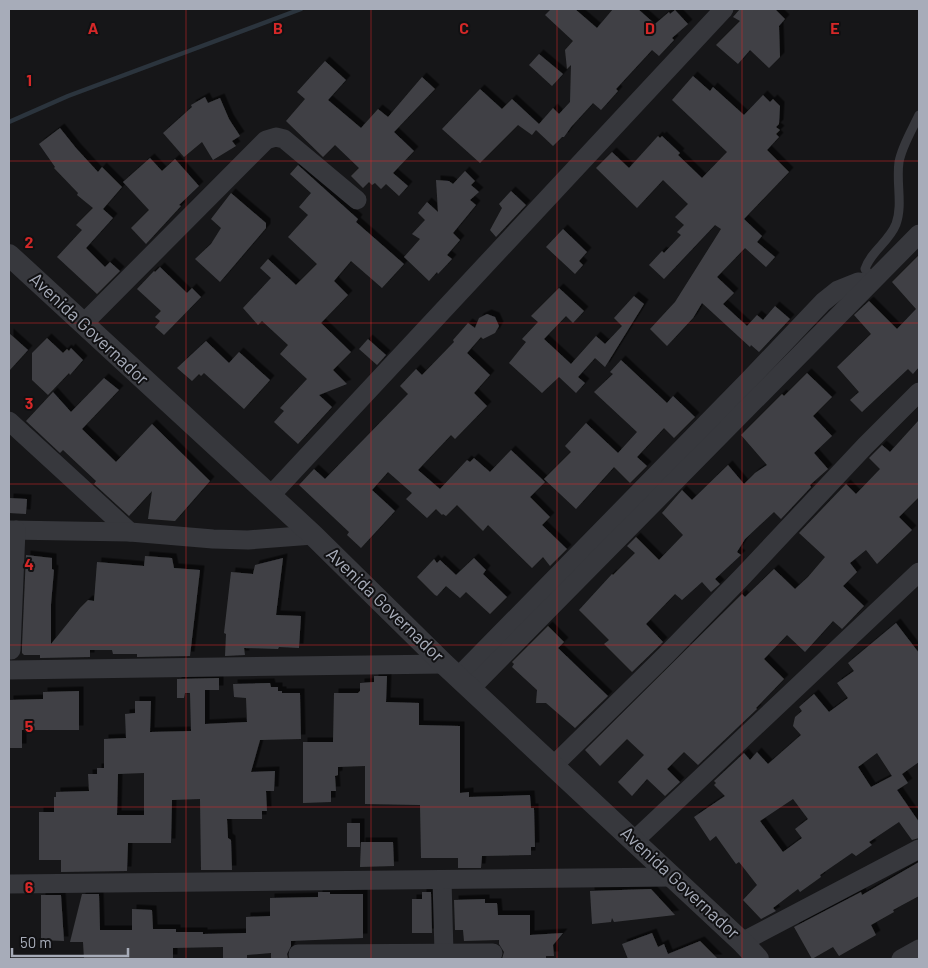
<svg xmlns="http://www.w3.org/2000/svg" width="928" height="968" viewBox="0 0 928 968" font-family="Barlow,sans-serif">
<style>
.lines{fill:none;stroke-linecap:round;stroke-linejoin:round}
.stream{stroke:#2b343d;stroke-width:4.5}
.building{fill:#404145;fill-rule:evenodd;filter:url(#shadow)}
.service{stroke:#37383d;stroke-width:9}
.minor{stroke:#37383d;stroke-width:19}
.tertiary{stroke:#37383d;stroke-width:22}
.grid{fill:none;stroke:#d62828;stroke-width:1;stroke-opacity:0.55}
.labels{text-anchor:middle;stroke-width:4;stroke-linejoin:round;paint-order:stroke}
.street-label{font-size:18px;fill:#a7acb9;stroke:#111113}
.grid-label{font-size:16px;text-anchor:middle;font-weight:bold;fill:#d62828;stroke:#111113;stroke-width:4;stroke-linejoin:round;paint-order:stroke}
</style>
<defs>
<filter id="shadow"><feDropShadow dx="4.5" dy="-4.5" stdDeviation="0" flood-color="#0009"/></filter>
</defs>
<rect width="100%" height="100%" fill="#161618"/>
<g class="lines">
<polyline class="stream" points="9,122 68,96 301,9"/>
</g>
<g class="building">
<polygon points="551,9 575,9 597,28 613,9 638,9 655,24 669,12 670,14 675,10 688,24 672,38 674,40 659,56 652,50 616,89 618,91 601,110 593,103 571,127 564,137 562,137 553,146 536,130 532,135 518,125 480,163 442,129 480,89 502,109 512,99 539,124 553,108 559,114 570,102 571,65 567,69 565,50 573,41 545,15"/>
<polygon points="740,9 775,9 785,19 779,26 780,57 769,68 750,50 738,64 716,45 740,21 733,17"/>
<polygon points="539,54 563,74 552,86 529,65"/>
<polygon points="325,61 346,80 328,100 361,128 378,109 388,117 422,77 435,89 394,132 414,151 393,173 408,186 399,196 386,184 381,189 375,183 372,185 369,182 363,188 351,176 359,168 335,145 323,157 286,121 305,99 297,92"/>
<polygon points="693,76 710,91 713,87 744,115 763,95 770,102 773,99 780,106 779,124 776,127 780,130 776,134 779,137 767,150 789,172 744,219 762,236 757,242 775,257 766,267 745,248 717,277 734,293 723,304 747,326 757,315 763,320 775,306 790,319 759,352 751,345 750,347 702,303 693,318 667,346 650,329 675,302 721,229 715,225 664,279 649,265 662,251 664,253 681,235 677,232 684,225 675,217 688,204 663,180 637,208 596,168 612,152 629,168 658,136 660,138 662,136 680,153 678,155 702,178 727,152 672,100"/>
<polygon points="205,97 208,103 220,98 229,119 240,136 232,141 236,146 213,160 202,142 184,157 163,133 192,107 191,105"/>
<polygon points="60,128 76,148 98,172 102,167 122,187 103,209 113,218 86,248 105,267 110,262 120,271 97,294 57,257 82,230 76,225 93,208 77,195 78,193 54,168 55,167 39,144"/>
<polygon points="150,158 162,171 175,159 199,186 179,205 181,206 146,244 131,228 149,210 123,182"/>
<polygon points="298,165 358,219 356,222 404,264 382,288 351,261 334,281 348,295 321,323 351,352 333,370 347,384 319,395 332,407 298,444 274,422 284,411 280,408 307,379 280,354 288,345 262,321 258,325 243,308 271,278 260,268 268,259 296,285 317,264 288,237 308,215 299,207 311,193 290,174"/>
<polygon points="465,171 475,181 471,185 479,192 470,200 476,205 453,233 460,240 447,255 452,259 438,274 437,272 429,281 404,257 420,239 412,234 425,220 418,213 427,202 438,212 436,180 449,181 453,184"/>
<polygon points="511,191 526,205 496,237 490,230 502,208 499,204"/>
<polygon points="231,193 266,223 266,228 220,282 195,259 211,244 221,228 211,219"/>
<polygon points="563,229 587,252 579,261 583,265 575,274 546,247"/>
<polygon points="919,255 919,367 913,374 908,369 862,412 850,400 859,392 837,367 871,334 854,315 869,301 897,329 916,309 892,282"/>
<polygon points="160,267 187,293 192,288 201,297 164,335 155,327 160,321 155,317 161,311 137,289 154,271 155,272"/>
<polygon points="559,288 584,311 573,323 566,316 544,339 571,364 596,336 605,344 622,326 614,318 634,296 644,304 605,367 595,358 578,377 585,383 576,393 559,377 542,393 509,363 526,342 522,339 538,322 531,316"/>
<polygon points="487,314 495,317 499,326 495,333 483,339 481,337 467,353 490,375 474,393 487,406 455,439 451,435 418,470 440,489 467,460 470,462 474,458 490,472 511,450 545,482 530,497 550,517 542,525 567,549 550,566 543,557 532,568 488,525 483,531 457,505 446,516 443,514 442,515 436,509 427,518 406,499 412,493 388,472 372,490 395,511 361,548 347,535 349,532 299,485 314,469 325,479 408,394 400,386 416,369 422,375 454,342 453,340 468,323 475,328 479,318"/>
<polygon points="9,333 28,350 9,371"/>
<polygon points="47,338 63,353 67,349 69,351 71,348 83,360 70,375 69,373 48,395 32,380 32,353"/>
<polygon points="368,339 386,355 377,365 359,349"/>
<polygon points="206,341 229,363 239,352 270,380 244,409 204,373 201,376 199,374 192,381 177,368"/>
<polygon points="621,360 667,403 673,396 695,417 674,438 664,428 637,457 647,466 630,483 614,467 576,509 544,479 571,452 565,446 586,423 618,453 637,432 594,392 613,374 610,372"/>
<polygon points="807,373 832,397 813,416 832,436 814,453 828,469 810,485 811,487 781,519 774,512 745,539 737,552 741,555 715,579 720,584 711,592 702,582 682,600 675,594 646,624 663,642 632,672 604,644 609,640 579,610 612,574 613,575 635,553 627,546 636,537 659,560 683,535 662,513 682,490 692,500 728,465 744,484 755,473 767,465 741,435 782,394 784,396"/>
<polygon points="104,378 119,390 82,429 116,462 152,424 210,481 175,521 148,519 152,491 129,516 94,484 96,481 63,450 60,453 26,421 53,392 71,412"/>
<polygon points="919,420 919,497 899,517 912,530 877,564 866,550 850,563 857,572 843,586 864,606 842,629 833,621 805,652 787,635 764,659 784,679 756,708 757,709 698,765 684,752 667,769 680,782 665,796 647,779 632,796 618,782 644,755 627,739 600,766 585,750 742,594 745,597 774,569 795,589 808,577 825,557 799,533 846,484 856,494 880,469 869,458 882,445 890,452"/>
<polygon points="9,498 27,499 26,514 9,513"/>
<polygon points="26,555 52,558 52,569 54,570 51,604 51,644 80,608 88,600 94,601 97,562 144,566 145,556 172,558 174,568 200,570 190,656 137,657 137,654 113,654 112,650 90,650 90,657 40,658 40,655 24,655 22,653 22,646"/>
<polygon points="283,558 276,615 301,616 299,648 279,647 278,649 244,648 245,655 225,656 226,634 224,633 231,572 253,574 255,565"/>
<polygon points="474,558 486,570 483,574 507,597 490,614 466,592 460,598 446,586 437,596 435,595 417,577 434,559 437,563 440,560 456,575"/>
<path d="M 896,623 L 919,653 L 919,762 L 902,774 L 908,783 L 897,790 L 919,822 L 919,838 L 912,840 L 899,822 L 869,842 L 872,845 L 856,856 L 852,853 L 820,875 L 821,877 L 800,892 L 798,889 L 773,908 L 776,911 L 761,919 L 743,900 L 757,885 L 739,862 L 736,864 L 716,836 L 710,841 L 694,817 L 725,796 L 714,785 L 716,783 L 714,781 L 744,753 L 750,760 L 757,752 L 768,764 L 801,735 L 793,726 L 795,717 L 802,711 L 799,707 L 814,694 L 829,712 L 848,698 L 837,683 L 854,671 L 848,663 ZM 877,753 L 892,776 L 871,787 L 858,767 ZM 793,799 L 808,819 L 795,829 L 802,838 L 783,852 L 760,821 Z"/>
<polygon points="548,626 564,642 558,648 608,696 575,728 546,703 536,703 537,690 512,667 514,664 512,662"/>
<polygon points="374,676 387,676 386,702 419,703 419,725 460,726 460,793 469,792 469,797 530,795 531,808 534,808 535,847 531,847 531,855 482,856 481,868 458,868 458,858 421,858 420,805 365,804 365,766 338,767 338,775 335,776 336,791 331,791 331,802 303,803 303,742 333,742 334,693 358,693 360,691 360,683 374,682"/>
<path d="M 219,678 L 219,690 L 205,690 L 205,724 L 247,722 L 246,698 L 234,697 L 233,684 L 270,683 L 271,687 L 278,687 L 278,691 L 282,691 L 282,693 L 300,693 L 301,739 L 260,740 L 251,772 L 275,771 L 274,791 L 266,791 L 267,811 L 262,811 L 262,819 L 227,819 L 228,838 L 231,840 L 232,870 L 201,870 L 200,799 L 172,800 L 171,843 L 128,843 L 127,871 L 61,872 L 61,860 L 39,860 L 39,812 L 54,812 L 54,797 L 56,797 L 56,792 L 89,791 L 88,774 L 97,774 L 97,768 L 104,768 L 104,739 L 126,738 L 125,714 L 135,713 L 135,701 L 151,701 L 150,732 L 191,731 L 190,693 L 185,693 L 184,698 L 177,698 L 177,679 ZM 144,773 L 144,815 L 117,815 L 118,774 Z"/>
<polygon points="79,691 79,730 22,730 22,748 9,748 9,700 43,699 43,692"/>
<rect x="347" y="823" width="13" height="24"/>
<polygon points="361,842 393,842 394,866 360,867"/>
<polygon points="919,862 919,896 893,910 894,912 871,925 876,935 839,956 833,947 812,959 794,927 861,892 862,895"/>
<polygon points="651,889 675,915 614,922 612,918 611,922 592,924 590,891"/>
<polygon points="318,892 330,892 330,894 363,894 363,938 291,941 291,946 287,954 288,959 271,959 271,953 247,955 247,959 223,959 223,947 173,948 173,959 84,959 83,942 70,942 82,894 99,894 100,930 132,930 132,909 152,910 153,929 176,929 176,932 203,932 203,934 246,933 246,917 270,916 270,898 318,897"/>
<polygon points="422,892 431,892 432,933 412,933 412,899 422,899"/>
<polygon points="41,895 61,895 64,941 41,940"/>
<polygon points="485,899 485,903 497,903 498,915 530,915 530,935 563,933 553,945 554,956 546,956 546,959 502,959 504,952 499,944 499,940 464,941 463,930 455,930 454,900"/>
<polygon points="652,933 658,947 664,944 668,954 700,941 718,959 628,959 622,944"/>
</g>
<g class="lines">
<path class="service" d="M 873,280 L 865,269 C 871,251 889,242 896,224 C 903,205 896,182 899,162 C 902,146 912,130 919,115"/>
<g class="minor">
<polyline points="83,324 266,140 276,137 284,139 357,200"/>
<polyline points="9,421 130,532"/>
<polyline points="271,495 724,9"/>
<polyline points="9,530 130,532 213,539 248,540 313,535"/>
<polyline points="11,650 16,530"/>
<polyline points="9,670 444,664"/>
<polyline points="459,676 748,381 823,302 838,290 858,282 870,283"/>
<polyline points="471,688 919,234"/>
<polyline points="554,765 666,655 743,576 865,446 919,392"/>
<polyline points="635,840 919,572"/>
<polyline points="442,880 444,953"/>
<polyline points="9,884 673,877"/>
<polyline points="742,942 919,849"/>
<polyline points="298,954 493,953"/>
<polyline points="901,959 919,949"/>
</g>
<polyline class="tertiary" points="9,255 313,535 444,664 742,942 758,959"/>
</g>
<path class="grid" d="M 186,9 L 186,959M 371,9 L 371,959M 557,9 L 557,959M 742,9 L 742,959M 9,161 L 919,161M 9,323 L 919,323M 9,484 L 919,484M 9,645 L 919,645M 9,807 L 919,807"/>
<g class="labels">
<g class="street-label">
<text transform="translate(89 329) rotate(43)" y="6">Avenida Governador</text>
<text transform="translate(385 605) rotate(44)" y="6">Avenida Governador</text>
<text transform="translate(680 883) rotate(43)" y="6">Avenida Governador</text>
</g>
</g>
<g class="grid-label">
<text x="93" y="34">A</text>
<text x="278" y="34">B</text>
<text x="464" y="34">C</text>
<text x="650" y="34">D</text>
<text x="835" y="34">E</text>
<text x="29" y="86">1</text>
<text x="29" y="248">2</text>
<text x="29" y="409">3</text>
<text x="29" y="570">4</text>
<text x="29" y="732">5</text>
<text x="29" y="893">6</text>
</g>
<rect width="928" height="968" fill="none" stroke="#a7acb9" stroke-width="20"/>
<path d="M12 948v8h116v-8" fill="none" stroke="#a7acb9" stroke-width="2.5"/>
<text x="20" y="948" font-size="15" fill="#a7acb9" stroke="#111113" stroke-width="4" paint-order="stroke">50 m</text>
</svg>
